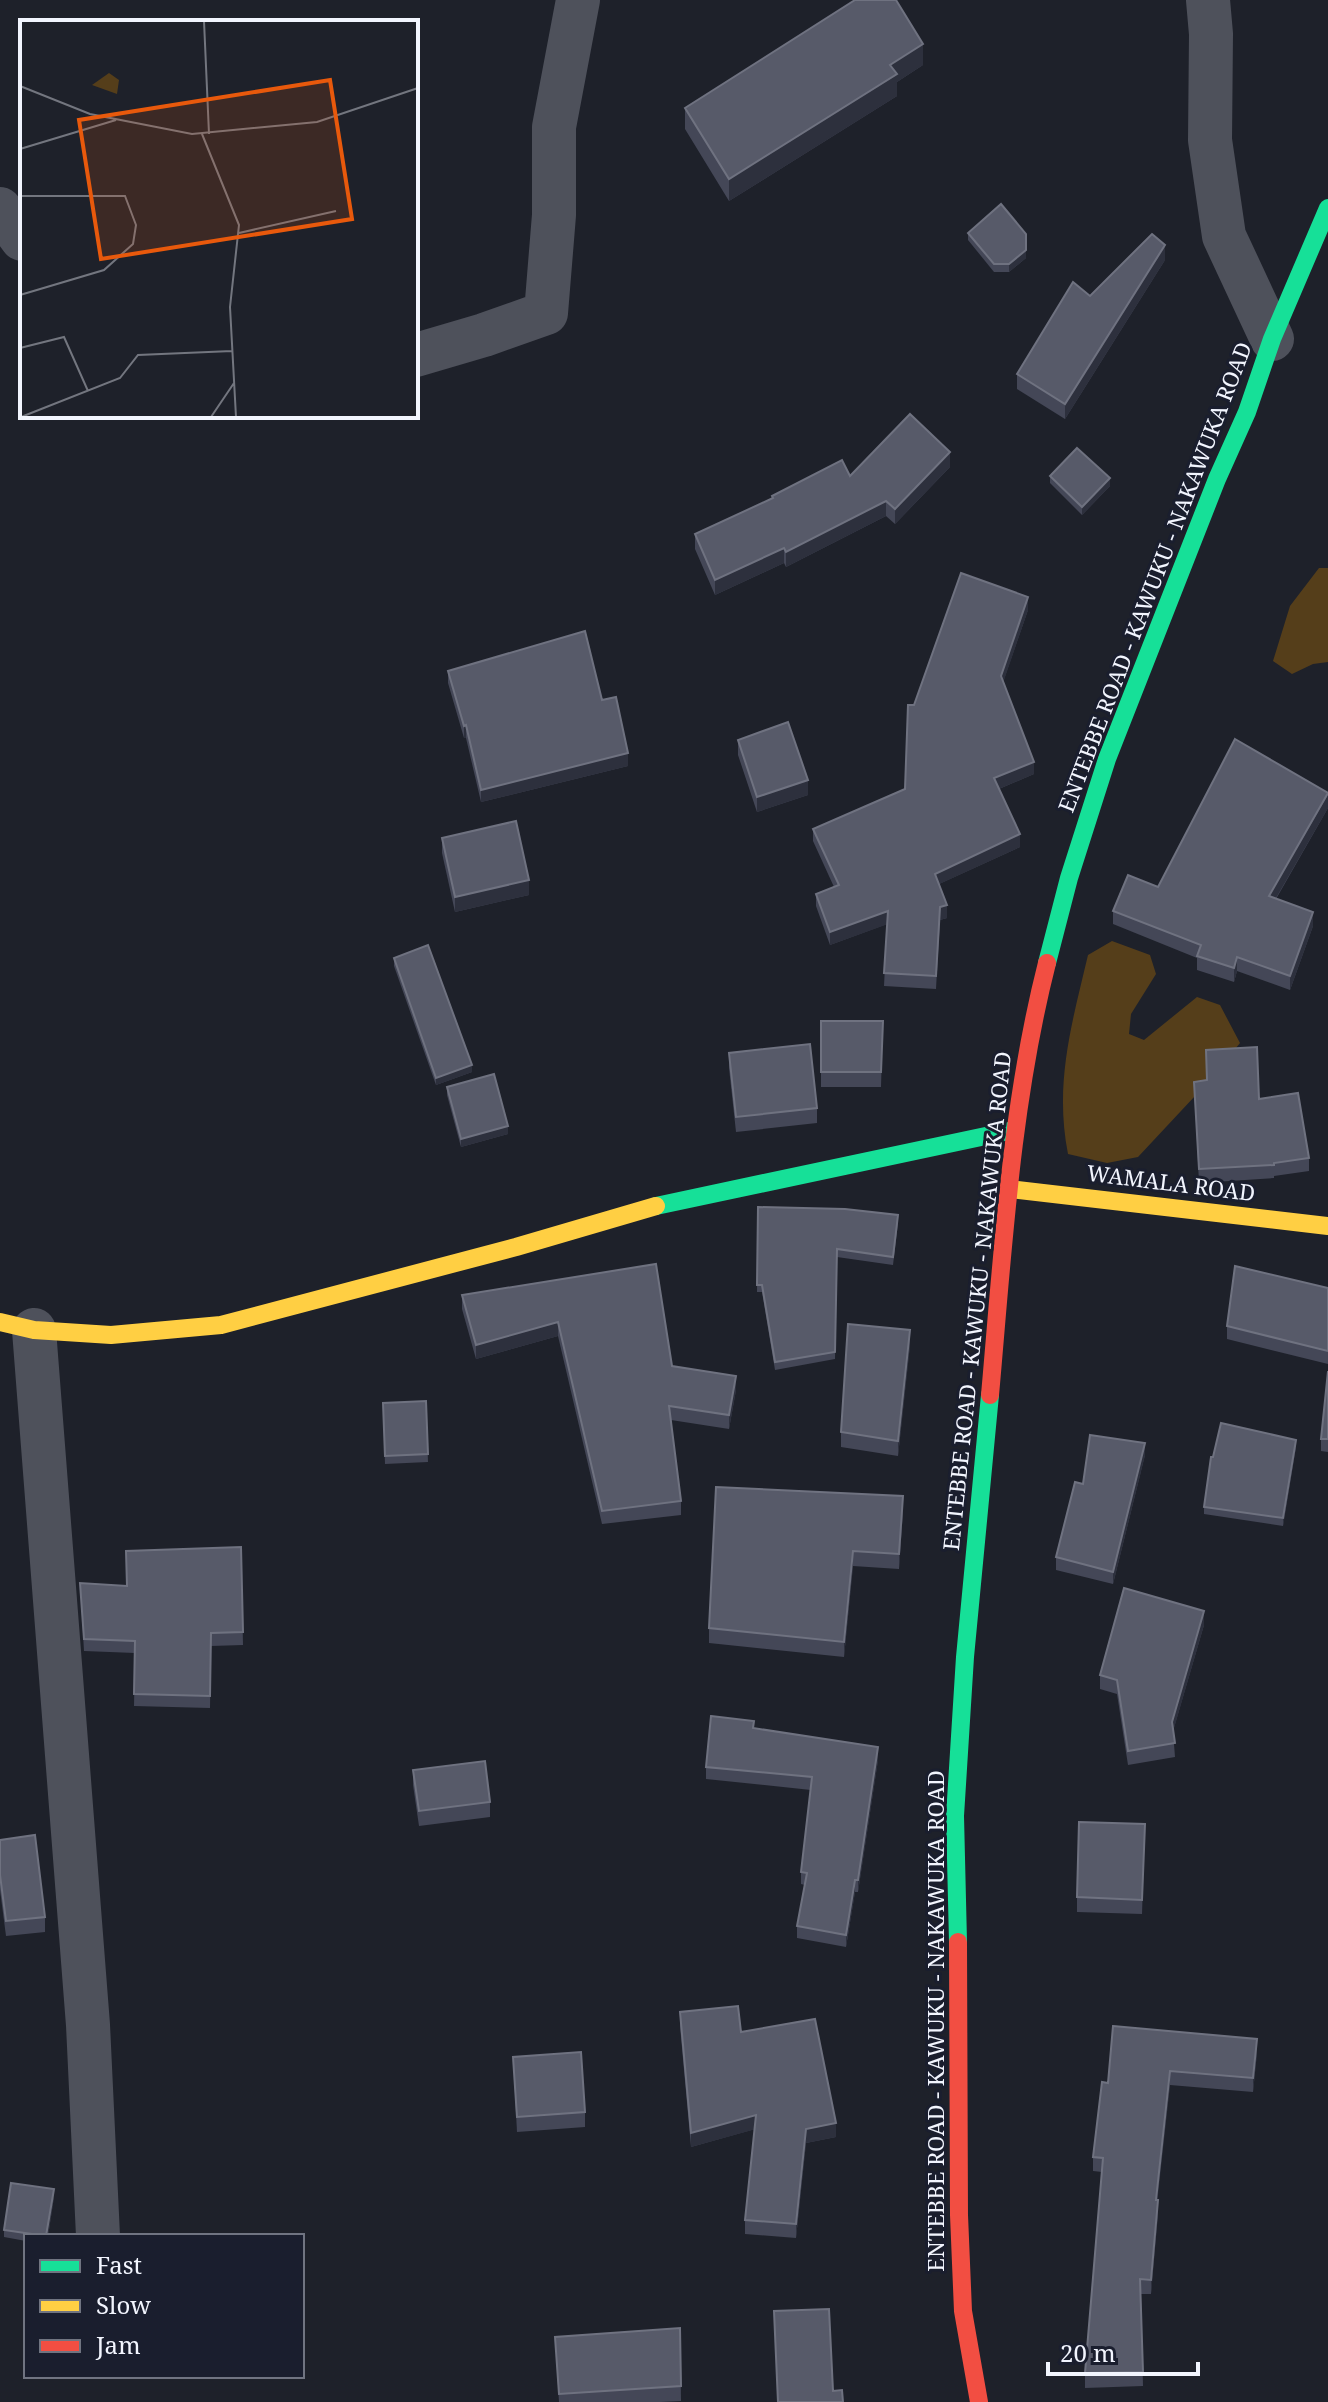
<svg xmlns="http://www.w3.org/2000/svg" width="1328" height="2402" viewBox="0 0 1328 2402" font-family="'Noto Serif',serif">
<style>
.forest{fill:#553e1a}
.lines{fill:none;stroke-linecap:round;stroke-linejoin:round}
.street{stroke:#4e515b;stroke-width:44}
.fast{stroke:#16e098;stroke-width:18}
.slow{stroke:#ffcf43;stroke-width:18}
.jam{stroke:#f24e42;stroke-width:18}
.wall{fill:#444757}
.shaded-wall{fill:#2d303d}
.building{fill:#575a69;stroke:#6f7280;stroke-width:2}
.labels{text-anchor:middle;stroke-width:6;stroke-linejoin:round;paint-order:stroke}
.street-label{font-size:22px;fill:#f2f5fe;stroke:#1a1e2e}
.inset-road{fill:none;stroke:#73767f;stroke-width:2}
.view{fill:#e8590c;fill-opacity:0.15;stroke:#e8590c;stroke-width:4}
.inset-edge{fill:none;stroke:#f2f5fe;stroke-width:4}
</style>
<rect width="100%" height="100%" fill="#1e212a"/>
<g class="forest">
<polygon points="1319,568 1328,568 1328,662 1313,664 1292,674 1273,661 1290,606"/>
<path d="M 1112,941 L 1150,955 L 1156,974 L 1131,1014 L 1129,1034 L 1144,1040 L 1197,997 L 1220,1005 L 1240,1043 L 1209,1081 L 1138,1157 L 1107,1163 L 1068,1154 C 1054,1083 1072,1023 1088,955 Z"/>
</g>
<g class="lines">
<g class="street">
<polyline points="1208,0 1211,34 1210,140 1224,236 1272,339"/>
<polyline points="0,209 22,239"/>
<polyline points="416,355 484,335 546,313 554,215 554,127 578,0"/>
<polyline points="34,1330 88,2025 98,2236"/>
</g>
<g class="fast">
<polyline points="1047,963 1069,878 1107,759 1217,479 1247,412 1272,339 1328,208"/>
<polyline points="656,1206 1014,1130"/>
<polyline points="958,1942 955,1816 965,1657 990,1395"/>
</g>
<g class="slow">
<polyline points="1009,1189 1328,1226"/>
<polyline points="0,1322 34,1330 111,1335 221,1325 516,1247 656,1206"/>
</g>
<g class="jam">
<path d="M 990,1395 C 1003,1250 1011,1104 1047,963"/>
<polyline points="958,1942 959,2215 963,2311 979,2402"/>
</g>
</g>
<g class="wall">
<polygon points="923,65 897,82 897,96 729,201 685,129 685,108"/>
<polygon points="968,233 1026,258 1009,272 994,272 968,240"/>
<polygon points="1165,260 1065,419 1017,389 1017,374 1090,296"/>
<polygon points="950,467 895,524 886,516 786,567 784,563 715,595 695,549 695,534 772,499 772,496 850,476"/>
<polygon points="1050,476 1110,486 1082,515 1050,483"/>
<polygon points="1028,610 1003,682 1034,774 999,789 1020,847 939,884 947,918 940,920 936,989 884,986 887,924 830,945 816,906 816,894 834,887 813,841 813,829 905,789 914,705"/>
<polygon points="448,671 602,700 628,766 481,802 466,738 464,738 448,683"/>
<polygon points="738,740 808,795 757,812 738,755"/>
<polygon points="1328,793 1328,808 1276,899 1313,926 1290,990 1237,971 1234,982 1197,970 1197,958 1113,924 1113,911"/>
<polygon points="442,838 529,895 455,912 442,853"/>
<polygon points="394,958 472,1072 436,1085 394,966"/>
<polygon points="821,1021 883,1021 881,1087 821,1087"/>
<polygon points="729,1053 817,1108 817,1123 736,1132 729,1068"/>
<polygon points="1194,1082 1259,1099 1309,1158 1309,1171 1274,1176 1274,1178 1199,1183"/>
<polygon points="447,1087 508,1134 461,1147 447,1095"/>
<polygon points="758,1207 898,1223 893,1265 837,1257 835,1359 775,1370 762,1292 757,1292"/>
<polygon points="656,1264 672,1366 736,1390 729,1429 671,1420 681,1501 681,1515 602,1524 558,1336 476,1359 462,1309 462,1295"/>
<polygon points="1328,1288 1328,1364 1227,1339 1227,1326"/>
<polygon points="910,1345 898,1456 841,1447 841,1432"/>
<polygon points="1328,1371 1328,1452 1321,1451 1321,1439"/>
<polygon points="426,1401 428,1462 385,1464 383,1403"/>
<polygon points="1296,1447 1283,1526 1204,1514 1204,1507"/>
<polygon points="1145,1455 1113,1584 1056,1570 1056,1557 1083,1484"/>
<polygon points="903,1511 899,1569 853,1566 844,1657 709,1643 709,1628"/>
<polygon points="241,1547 243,1645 211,1646 210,1708 134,1706 135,1653 84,1651 80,1583 127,1586"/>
<polygon points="1204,1625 1173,1731 1175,1757 1128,1765 1117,1694 1100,1689 1100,1675"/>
<polygon points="754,1728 878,1760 858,1892 855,1892 846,1947 797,1938 797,1926 805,1885 801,1884 801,1872 811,1790 706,1779 706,1767"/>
<polygon points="413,1770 490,1802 490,1817 419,1826 413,1785"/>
<polygon points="1145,1824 1142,1914 1077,1912 1077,1897"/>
<polygon points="0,1840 45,1917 45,1932 6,1936 0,1890"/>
<polygon points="680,2012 741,2032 836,2137 806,2143 796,2238 745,2234 745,2220 755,2129 691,2147 680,2026"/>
<polygon points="1257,2053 1253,2092 1170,2085 1157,2200 1158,2214 1151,2294 1141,2294 1143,2386 1085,2388 1085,2373 1102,2172 1093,2171 1093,2157 1108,2083"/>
<polygon points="513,2057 585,2112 585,2127 517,2132"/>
<polygon points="54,2197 48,2236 26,2236 26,2241 4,2237 4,2230"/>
<polygon points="680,2328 681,2401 660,2402 559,2402 555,2337"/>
</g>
<g class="shaded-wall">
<polygon points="923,44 923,65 897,82 897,96 729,201 729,179 890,65"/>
<polygon points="1165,245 1165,260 1065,419 1065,404"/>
<polygon points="1026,250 1026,258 1009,272 1009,264"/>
<polygon points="950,452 950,467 895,524 895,509"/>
<polygon points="1110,478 1110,486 1082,515 1082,507"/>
<polygon points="886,501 886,516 786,567 786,552"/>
<polygon points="784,548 784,563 715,595 715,580"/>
<polygon points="1028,597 1028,610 1001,689 1001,676"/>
<polygon points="466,725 466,738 464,738 464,726"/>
<polygon points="628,753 628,766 481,802 481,790"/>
<polygon points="1034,762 1034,774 994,791 994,778"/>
<polygon points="808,780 808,795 757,812 757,797"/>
<polygon points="1328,795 1328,808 1269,910 1269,896"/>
<polygon points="1020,834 1020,847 935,886 935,874"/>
<polygon points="529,880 529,895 455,912 455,897"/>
<polygon points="947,905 947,918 940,920 936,989 940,907"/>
<polygon points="888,911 888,924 830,945 830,932"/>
<polygon points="1313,912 1313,926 1290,990 1290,976"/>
<polygon points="1237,957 1237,971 1234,982 1234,968"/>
<polygon points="472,1065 472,1072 436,1085 436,1078"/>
<polygon points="508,1126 508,1134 461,1147 461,1139"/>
<polygon points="558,1322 558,1336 476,1359 476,1345"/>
<polygon points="910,1330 910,1345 898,1456 898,1441"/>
<polygon points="736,1376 736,1390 729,1429 729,1415"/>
<polygon points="1296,1440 1296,1447 1283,1526 1283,1518"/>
<polygon points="1145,1443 1145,1455 1113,1584 1113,1572"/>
<polygon points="903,1496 903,1511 899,1569 899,1554"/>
<polygon points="853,1551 853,1566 844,1657 844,1642"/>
<polygon points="1204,1611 1204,1625 1172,1735 1172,1722"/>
<polygon points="878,1747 878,1760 858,1892 858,1880"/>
<polygon points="855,1880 855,1892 846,1947 846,1935"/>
<polygon points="1257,2039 1257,2053 1253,2092 1253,2078"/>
<polygon points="1170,2071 1170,2085 1156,2214 1156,2200"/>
<polygon points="756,2115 756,2129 691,2147 691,2133"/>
<polygon points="836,2123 836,2137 806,2143 796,2238 796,2224 806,2129"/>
<polygon points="54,2189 54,2197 48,2236 46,2236"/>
<polygon points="1158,2200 1158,2214 1151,2294 1151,2280"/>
</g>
<g class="building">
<polygon points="855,0 896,0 923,44 890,65 897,74 729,179 685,108"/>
<polygon points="1001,204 1026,234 1026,250 1009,264 994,264 968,233"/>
<polygon points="1152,234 1165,245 1065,404 1017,374 1073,282 1090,296"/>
<polygon points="910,414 950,452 895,509 886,501 786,552 784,548 715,580 695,534 773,498 772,496 842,460 850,476"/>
<polygon points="1077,448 1110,478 1082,507 1050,476"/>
<polygon points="961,573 1028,597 1001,676 1034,762 994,778 1020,834 935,874 947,905 940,907 936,976 884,973 888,911 830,932 816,894 839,885 813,829 905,789 908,705 914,705"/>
<polygon points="585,631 602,700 616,697 628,753 481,790 466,725 464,726 448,671"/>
<polygon points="788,722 808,780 757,797 738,740"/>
<polygon points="1235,739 1328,793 1269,896 1313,912 1290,976 1237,957 1234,968 1197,956 1201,945 1113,911 1128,875 1158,887"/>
<polygon points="516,821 529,880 455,897 442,838"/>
<polygon points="428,945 472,1065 436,1078 394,958"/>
<polygon points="821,1021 883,1021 881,1072 821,1072"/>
<polygon points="810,1044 817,1108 736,1117 729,1053"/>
<polygon points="1257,1047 1259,1099 1298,1093 1309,1158 1274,1163 1274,1165 1199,1169 1194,1082 1207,1080 1206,1050"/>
<polygon points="494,1074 508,1126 461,1139 447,1087"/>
<polygon points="758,1207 845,1209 898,1215 893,1257 837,1249 835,1352 775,1362 762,1285 757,1285"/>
<polygon points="656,1264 672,1366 736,1376 729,1415 669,1406 681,1501 602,1511 558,1322 476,1345 462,1295"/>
<polygon points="1235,1266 1328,1288 1328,1351 1227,1326"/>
<polygon points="848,1324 910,1330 898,1441 841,1432"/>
<polygon points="1328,1371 1328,1439 1321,1439"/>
<polygon points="426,1401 428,1454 385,1456 383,1403"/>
<polygon points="1221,1423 1296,1440 1283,1518 1204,1507 1211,1457 1213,1457"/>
<polygon points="1090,1435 1145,1443 1113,1572 1056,1557 1075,1482 1083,1484"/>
<polygon points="716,1487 903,1496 899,1554 853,1551 844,1642 709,1628"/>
<polygon points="241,1547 243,1632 211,1633 210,1696 134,1694 135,1641 84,1639 80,1583 127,1586 126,1551"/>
<polygon points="1124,1588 1204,1611 1172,1722 1175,1743 1128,1751 1117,1680 1100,1675"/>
<polygon points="711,1716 754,1721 753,1728 878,1747 858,1880 855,1880 846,1935 797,1926 807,1873 801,1872 812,1777 706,1767"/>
<polygon points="485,1761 490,1802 419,1811 413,1770"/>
<polygon points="1079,1822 1145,1824 1142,1900 1077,1897"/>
<polygon points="35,1835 45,1917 6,1921 0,1875 0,1840"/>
<polygon points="738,2006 741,2032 815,2019 836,2123 806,2129 796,2224 745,2220 756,2115 691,2133 680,2012"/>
<polygon points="1113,2026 1257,2039 1253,2078 1170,2071 1156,2200 1158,2200 1151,2280 1140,2279 1143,2372 1085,2373 1103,2158 1093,2157 1102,2082 1108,2083"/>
<polygon points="581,2052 585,2112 517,2117 513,2057"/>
<polygon points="11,2183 54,2189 46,2236 4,2230"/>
<polygon points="829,2309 833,2391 842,2390 843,2402 778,2402 774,2311"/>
<polygon points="680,2328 681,2386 559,2394 555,2337"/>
</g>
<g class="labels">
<g class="street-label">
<text transform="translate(1155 577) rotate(-69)" y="8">ENTEBBE ROAD - KAWUKU - NAKAWUKA ROAD</text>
<text transform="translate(1171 1183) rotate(7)" y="8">WAMALA ROAD</text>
<text transform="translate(977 1301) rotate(-84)" y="8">ENTEBBE ROAD - KAWUKU - NAKAWUKA ROAD</text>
<text transform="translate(936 2021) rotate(-90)" y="8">ENTEBBE ROAD - KAWUKU - NAKAWUKA ROAD</text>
</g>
</g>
<g transform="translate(20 20)">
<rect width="398" height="398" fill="#1e212a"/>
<path d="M 89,53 L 99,60 L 97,74 L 72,65 Z" fill="#553e1a"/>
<path class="inset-road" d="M 184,1 L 189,114M 0,66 L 70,94 L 172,114 L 297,102 L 398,68M 182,114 L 219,205 L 210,287 L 216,397M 0,129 L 96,100M 0,176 L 105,176 L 116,205 L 113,224 L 84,250 L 0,275M 219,213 L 316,191M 0,328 L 44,317 L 68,371M 1,397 L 100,358 L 118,335 L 212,331M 191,397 L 214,363"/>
<path class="view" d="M 310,60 L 332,199 L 81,239 L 59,100 Z"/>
<rect width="398" height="398" class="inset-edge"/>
</g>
<rect x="24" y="2234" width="280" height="144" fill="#1a1e2e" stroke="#707481" stroke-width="2"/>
<rect x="40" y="2260" width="40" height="12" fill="#16e098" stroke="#707481" stroke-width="2"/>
<text x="96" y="2274" font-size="24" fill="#f2f5fe">Fast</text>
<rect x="40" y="2300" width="40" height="12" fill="#ffcf43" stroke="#707481" stroke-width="2"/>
<text x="96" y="2314" font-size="24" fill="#f2f5fe">Slow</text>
<rect x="40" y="2340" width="40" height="12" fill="#f24e42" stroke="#707481" stroke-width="2"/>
<text x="96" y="2354" font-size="24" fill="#f2f5fe">Jam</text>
<path d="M1048 2362v12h150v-12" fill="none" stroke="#f2f5fe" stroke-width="4"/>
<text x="1060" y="2362" font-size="24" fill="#f2f5fe" stroke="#1a1e2e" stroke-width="6" paint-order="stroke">20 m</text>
</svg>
